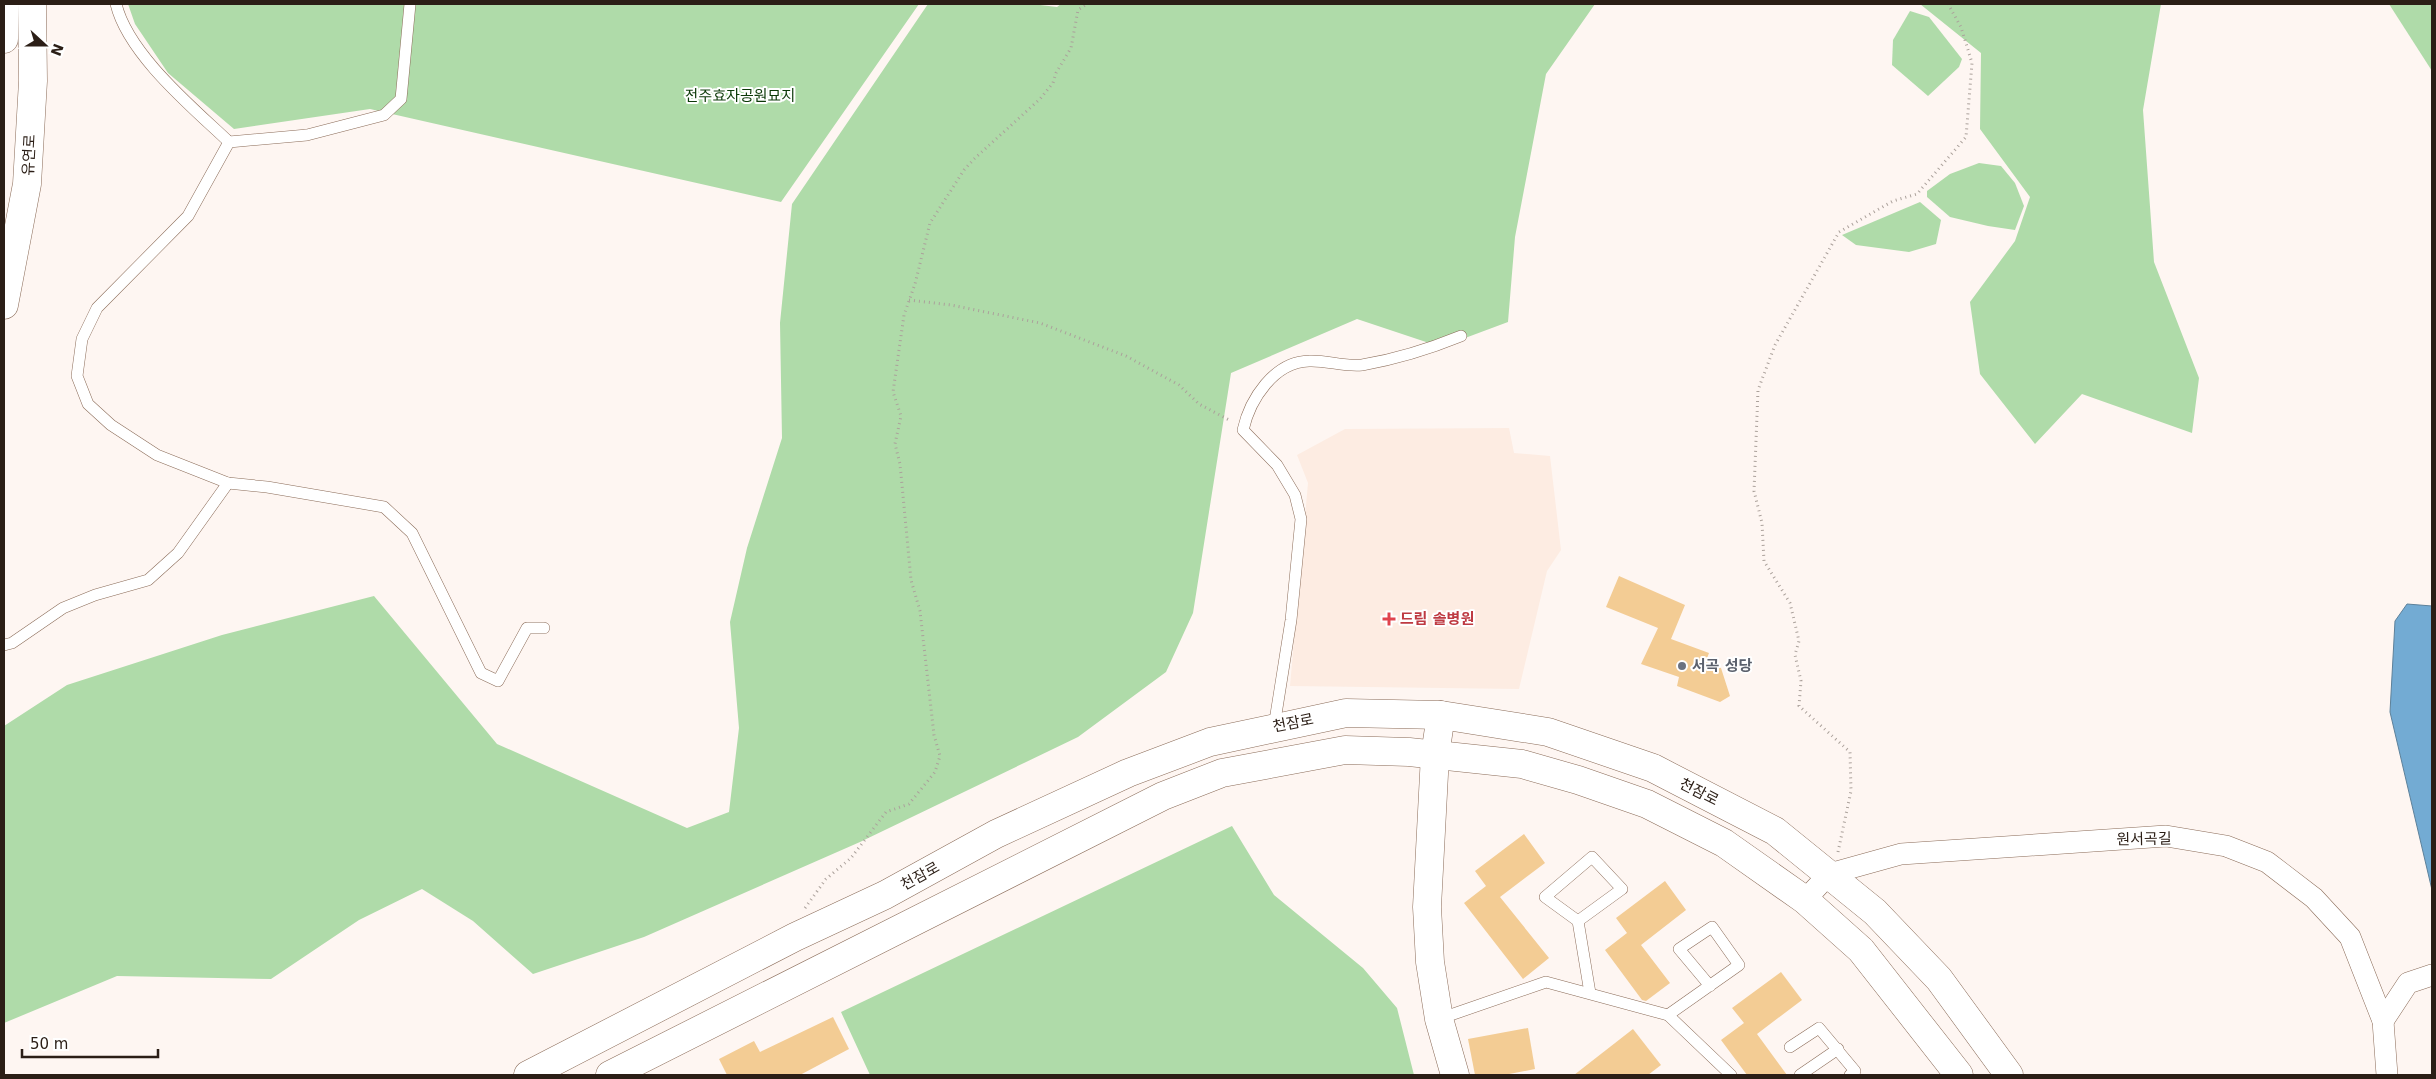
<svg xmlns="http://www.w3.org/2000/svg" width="2436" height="1079" viewBox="0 0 2436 1079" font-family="'DejaVu Sans','Noto Sans KR',sans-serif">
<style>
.built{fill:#fdece2}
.green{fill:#afdba9}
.water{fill:#73abd3;stroke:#5d819a}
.building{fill:#f3cc94}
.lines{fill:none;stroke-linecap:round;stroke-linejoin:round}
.lane-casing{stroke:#8b6c59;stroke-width:12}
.street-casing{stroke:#8b6c59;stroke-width:22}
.secondary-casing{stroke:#8b6c59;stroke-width:29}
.path{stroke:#aba19b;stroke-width:3;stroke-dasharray:1 4;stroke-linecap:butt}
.lane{stroke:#fff;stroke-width:11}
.street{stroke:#fff;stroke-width:21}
.secondary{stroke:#fff;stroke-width:28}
.health-dot{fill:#e0444e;stroke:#fff;stroke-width:2}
.worship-dot{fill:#6b7280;stroke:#fff;stroke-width:2}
.labels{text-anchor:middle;stroke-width:4;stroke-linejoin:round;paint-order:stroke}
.park-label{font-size:15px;fill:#0b3907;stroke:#fff}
.street-label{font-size:15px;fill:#2b1e16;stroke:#fff}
.health-label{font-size:15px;font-weight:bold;fill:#be3a42;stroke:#fff;text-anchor:start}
.worship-label{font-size:15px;font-weight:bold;fill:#5b616d;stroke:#fff;text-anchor:start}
</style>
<rect width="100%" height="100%" fill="#fef6f2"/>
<polygon class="built" points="1509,428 1514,453 1550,456 1561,550 1547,571 1519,689 1290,686 1308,483 1297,455 1345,429"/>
<g class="green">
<polygon points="128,4 919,4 781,202 370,109 234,129 168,73 135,24"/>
<polygon points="928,4 1032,4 1057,7 1061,4 1595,4 1546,74 1515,237 1508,322 1441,347 1357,319 1231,373 1193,613 1166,672 1078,737 860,842 644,937 533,974 473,921 422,889 359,920 271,979 117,976 4,1023 4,726 67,685 222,635 374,596 497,744 687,828 729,812 739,728 730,622 747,548 782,438 780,323 792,204"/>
<polygon points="1920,4 2161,4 2143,110 2154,262 2199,378 2192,433 2082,394 2035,444 1980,374 1970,302 2015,241 2030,197 1980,129 1981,53"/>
<polygon points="2389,4 2432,4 2432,71"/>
<polygon points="1910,11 1929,17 1962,59 1959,67 1928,96 1892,65 1893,40"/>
<polygon points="1979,163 2001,166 2015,183 2024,206 2015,230 1988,226 1950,217 1927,197 1927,191 1950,174"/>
<polygon points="1920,202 1941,220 1936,244 1909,252 1856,245 1842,235"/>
<polygon points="1232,826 1274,895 1363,968 1397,1008 1414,1075 870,1075 841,1012"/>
</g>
<polygon class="water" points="2407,604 2432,606 2432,890 2390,712 2395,621"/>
<g class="building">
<polygon points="1619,576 1685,605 1671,639 1709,653 1706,661 1721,668 1730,696 1720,702 1677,686 1679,677 1641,664 1658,628 1606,607"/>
<polygon points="1524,834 1545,863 1500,897 1549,958 1523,979 1464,903 1486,886 1475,871"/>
<polygon points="1665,881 1686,910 1641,945 1670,983 1646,1001 1642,1000 1605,950 1627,933 1616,918"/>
<polygon points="1781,972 1802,1000 1757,1034 1787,1075 1747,1075 1721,1040 1744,1023 1732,1008"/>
<polygon points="833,1017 849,1049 800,1075 727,1075 719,1059 754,1041 760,1052"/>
<polygon points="1528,1028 1535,1069 1504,1075 1475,1075 1468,1039"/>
<polygon points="1633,1029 1661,1065 1648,1075 1574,1075"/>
</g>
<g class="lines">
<g class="lane-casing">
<g id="lane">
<path d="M 116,4 C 128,54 192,107 229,142 L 307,135 L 384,115 L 401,99 L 410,4"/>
<polyline points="229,142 188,216 97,308 82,339 77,376 88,404 111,425 157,455 228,483 267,487 384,507 412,533 481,673 498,681 527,628 544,628"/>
<polyline points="4,645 12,643 63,608 95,595 148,580 178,553 228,483"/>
<path d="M 1274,727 L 1291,620 L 1301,519 L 1295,495 L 1277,465 L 1243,430 C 1250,399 1274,362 1309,361 C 1326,360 1345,367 1362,365 C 1397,359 1429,349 1461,336"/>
<polyline points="1578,921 1545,897 1592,857 1622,889 1578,921 1590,993"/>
<polyline points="1668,1015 1739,965 1712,927 1679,949 1710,986"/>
<polyline points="1439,1019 1546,982 1668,1015 1731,1075"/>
<polyline points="1790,1047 1819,1028 1855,1071 1850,1075"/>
<polyline points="1800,1075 1838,1049"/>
</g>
</g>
<g class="street-casing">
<g id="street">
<polyline points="1805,900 1829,874 1901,854 2166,836 2226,846 2267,862 2314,898 2350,937 2383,1021 2387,1075"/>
<polyline points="2383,1021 2408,983 2432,975"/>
</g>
</g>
<g class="secondary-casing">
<g id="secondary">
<polyline points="4,39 4,4"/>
<polyline points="4,305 27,184 33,81 32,4"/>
<polyline points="1441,715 1435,755 1427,907 1430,962 1439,1019 1455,1075"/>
<polyline points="528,1075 795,937 885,895 996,834 1128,773 1210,742 1346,713 1441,715 1548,732 1653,768 1775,831 1875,912 1939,979 2009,1075"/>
<polyline points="610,1075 1163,796 1222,773 1345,750 1409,752 1522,764 1578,780 1647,804 1724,843 1805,900 1861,950 1959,1075"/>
</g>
</g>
<g class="path">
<polyline points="909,300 951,305 1040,323 1126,356 1179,385 1199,404 1231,421"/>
<polyline points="1838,852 1851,791 1850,752 1799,706 1801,681 1795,655 1799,641 1790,603 1764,561 1762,523 1754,491 1758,390 1775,345 1839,232 1893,201 1917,194 1966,137 1972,63 1961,27 1948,4"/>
<polyline points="805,908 826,879 851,858 886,812 909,804 935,772 940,756 934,735 920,611 911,580 900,464 895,444 901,416 893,392 904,315 915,284 930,223 964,170 974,159 1040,99 1053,83 1056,73 1071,48 1078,10 1087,4"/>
</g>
<use href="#lane" class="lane"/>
<use href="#street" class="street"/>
<use href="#secondary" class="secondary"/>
</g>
<path class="health-dot" d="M1386.5 611.5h5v5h5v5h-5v5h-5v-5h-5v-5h5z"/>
<circle class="worship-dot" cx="1682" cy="666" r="5"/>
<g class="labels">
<g class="park-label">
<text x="740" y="101">전주효자공원묘지</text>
</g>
<g class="street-label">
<text transform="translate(29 155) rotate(-87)" y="5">유연로</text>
<text transform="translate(1293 723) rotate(-11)" y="5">천잠로</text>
<text transform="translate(1699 792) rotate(27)" y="5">천잠로</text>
<text transform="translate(2144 839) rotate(-1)" y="5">원서곡길</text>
<text transform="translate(920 876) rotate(-29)" y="5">천잠로</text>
</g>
<g class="health-label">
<text x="1400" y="624">드림 솔병원</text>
</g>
<g class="worship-label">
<text x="1692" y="671">서곡 성당</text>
</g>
</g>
<rect width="2436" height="1079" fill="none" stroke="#2b1e16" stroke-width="10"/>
<g transform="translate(45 45) rotate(111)" stroke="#ffffff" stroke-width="4" paint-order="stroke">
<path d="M0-4L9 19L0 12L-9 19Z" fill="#2b1e16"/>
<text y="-8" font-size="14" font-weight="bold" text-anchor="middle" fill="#2b1e16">N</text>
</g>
<path d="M22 1049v8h136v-8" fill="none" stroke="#2b1e16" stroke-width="2.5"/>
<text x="30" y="1049" font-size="15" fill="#2b1e16" stroke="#ffffff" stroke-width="4" paint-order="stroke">50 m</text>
</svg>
